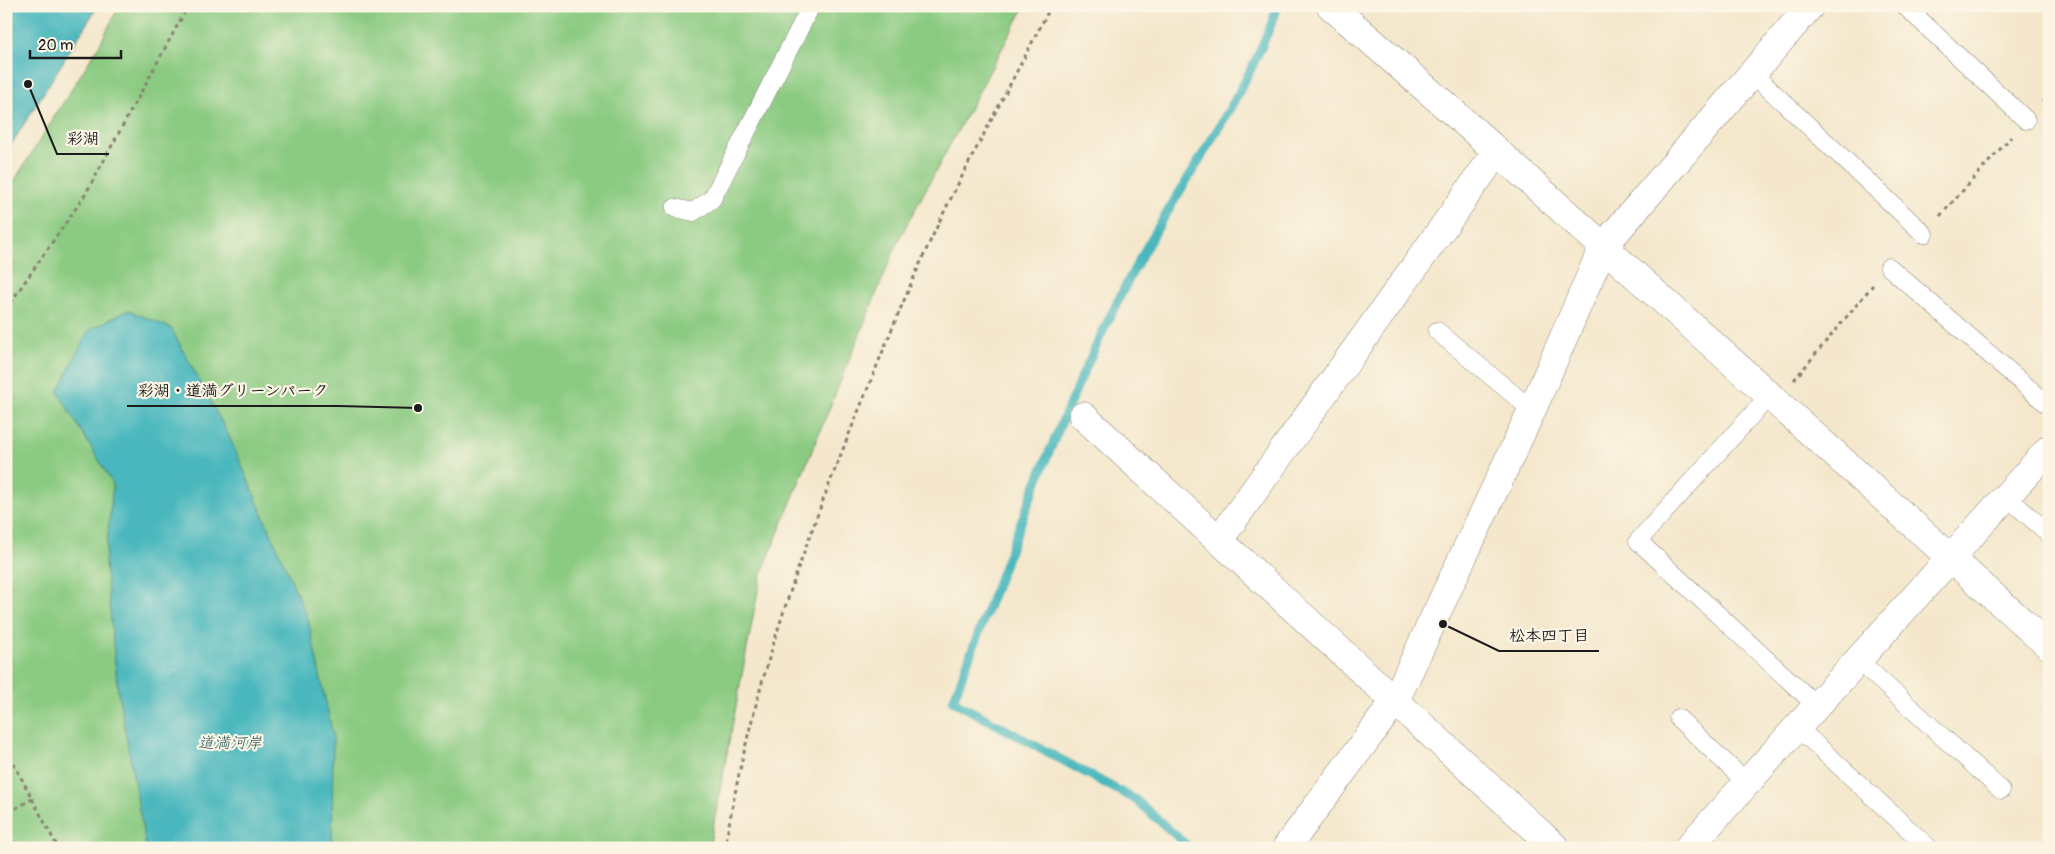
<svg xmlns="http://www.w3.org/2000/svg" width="2055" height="854" viewBox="0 0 2055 854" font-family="Pangolin,'Klee One',sans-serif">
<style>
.green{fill:#8aca81;stroke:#53734e}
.water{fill:#48b7bd;stroke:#326a6c}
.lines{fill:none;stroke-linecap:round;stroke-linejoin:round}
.stream{stroke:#48b7bd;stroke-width:9}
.service-casing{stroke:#888274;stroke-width:19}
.minor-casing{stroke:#888274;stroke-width:29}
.path{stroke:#888274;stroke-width:3;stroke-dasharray:4 4;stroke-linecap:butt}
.service{stroke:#fff;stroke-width:18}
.minor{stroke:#fff;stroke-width:28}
.labels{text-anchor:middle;stroke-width:4.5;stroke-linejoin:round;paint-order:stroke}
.water-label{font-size:16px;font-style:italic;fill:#2e5a5c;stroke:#fcf5e5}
.leader{fill:none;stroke:#1c1c1c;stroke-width:2}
.callout-dot{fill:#1c1c1c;stroke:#fcf5e5;stroke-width:2}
.callout-label{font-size:16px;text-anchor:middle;font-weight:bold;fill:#1c1c1c;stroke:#fcf5e5;stroke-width:4.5;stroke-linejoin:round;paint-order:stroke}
</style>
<rect width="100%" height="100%" fill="#fcf5e5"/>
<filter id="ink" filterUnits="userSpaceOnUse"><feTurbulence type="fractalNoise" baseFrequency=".02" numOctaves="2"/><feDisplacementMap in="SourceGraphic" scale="10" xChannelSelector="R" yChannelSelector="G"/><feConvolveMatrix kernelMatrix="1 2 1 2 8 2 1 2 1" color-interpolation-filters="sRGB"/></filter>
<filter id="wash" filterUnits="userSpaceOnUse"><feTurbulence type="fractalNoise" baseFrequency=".0096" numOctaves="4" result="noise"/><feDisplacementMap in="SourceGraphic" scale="20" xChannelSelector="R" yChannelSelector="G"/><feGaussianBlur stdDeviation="1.12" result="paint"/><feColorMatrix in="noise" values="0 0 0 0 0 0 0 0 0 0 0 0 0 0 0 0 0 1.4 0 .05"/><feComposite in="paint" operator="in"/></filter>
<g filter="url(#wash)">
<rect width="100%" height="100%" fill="#f4e7cc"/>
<polygon class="green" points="119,6 1025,6 898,241 761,575 709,848 6,848 6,194 100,44"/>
<g class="water">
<polygon points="6,6 98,6 6,153"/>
<polygon points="128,310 171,328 229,436 308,619 333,736 332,848 146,848 118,691 105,563 113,484 58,392 88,331"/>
</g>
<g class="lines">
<path class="stream" d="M 1190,848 L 1136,800 L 953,701 C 1007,558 1059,413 1130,277 C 1178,186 1243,104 1278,6"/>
</g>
</g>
<g filter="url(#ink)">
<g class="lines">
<g class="service-casing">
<g id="service">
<polyline points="1905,6 2026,120"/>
<polyline points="1752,73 1924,234"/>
<polyline points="675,208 693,212 712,199 811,6"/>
<polyline points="1889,267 2049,406"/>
<polyline points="1437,331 1532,410"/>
<polyline points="1769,396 1638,541 1817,706"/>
<polyline points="2006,496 2049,534"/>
<polyline points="1858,660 2001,790"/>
<polyline points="1678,718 1747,783"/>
<polyline points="1797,727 1929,848"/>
</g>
</g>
<g class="minor-casing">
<g id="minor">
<polyline points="1331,6 1462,120 2049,646"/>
<polyline points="1083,416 1556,848"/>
<polyline points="1219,540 1497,152"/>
<polyline points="1286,848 1395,701 1532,410 1603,247 1810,6"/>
<polyline points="1688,848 2049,449"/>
</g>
</g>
<g class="path">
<polyline points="2042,102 2049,95"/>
<polyline points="1940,216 2011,137"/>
<polyline points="6,309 85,195 188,6"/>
<polyline points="1794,380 1873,285"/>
<polyline points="6,749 58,848"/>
<polyline points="6,821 13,810 32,799"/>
<path d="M 725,848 C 750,693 803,545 863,400 C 889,336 915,271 946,208 C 980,140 1016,74 1051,6"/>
</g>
<use href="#service" class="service"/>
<use href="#minor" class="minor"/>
</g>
</g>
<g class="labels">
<g class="water-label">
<text x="230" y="748">道満河岸</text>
</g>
</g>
<path class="leader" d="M28 84L57 154H109M418 408L339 406H127M1443 624L1499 651H1599"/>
<g class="callout-dot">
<circle cx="28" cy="84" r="5"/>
<circle cx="418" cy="408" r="5"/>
<circle cx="1443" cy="624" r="5"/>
</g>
<g class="callout-label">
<text x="83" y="144">彩湖</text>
<text x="233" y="396">彩湖・道満グリーンパーク</text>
<text x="1549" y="641">松本四丁目</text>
</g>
<rect width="2055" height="854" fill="none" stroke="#fcf5e5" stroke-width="25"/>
<path d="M30 50v8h91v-8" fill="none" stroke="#1c1c1c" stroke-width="2.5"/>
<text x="38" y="50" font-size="15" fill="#1c1c1c" stroke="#fcf5e5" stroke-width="4" paint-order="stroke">20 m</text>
</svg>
